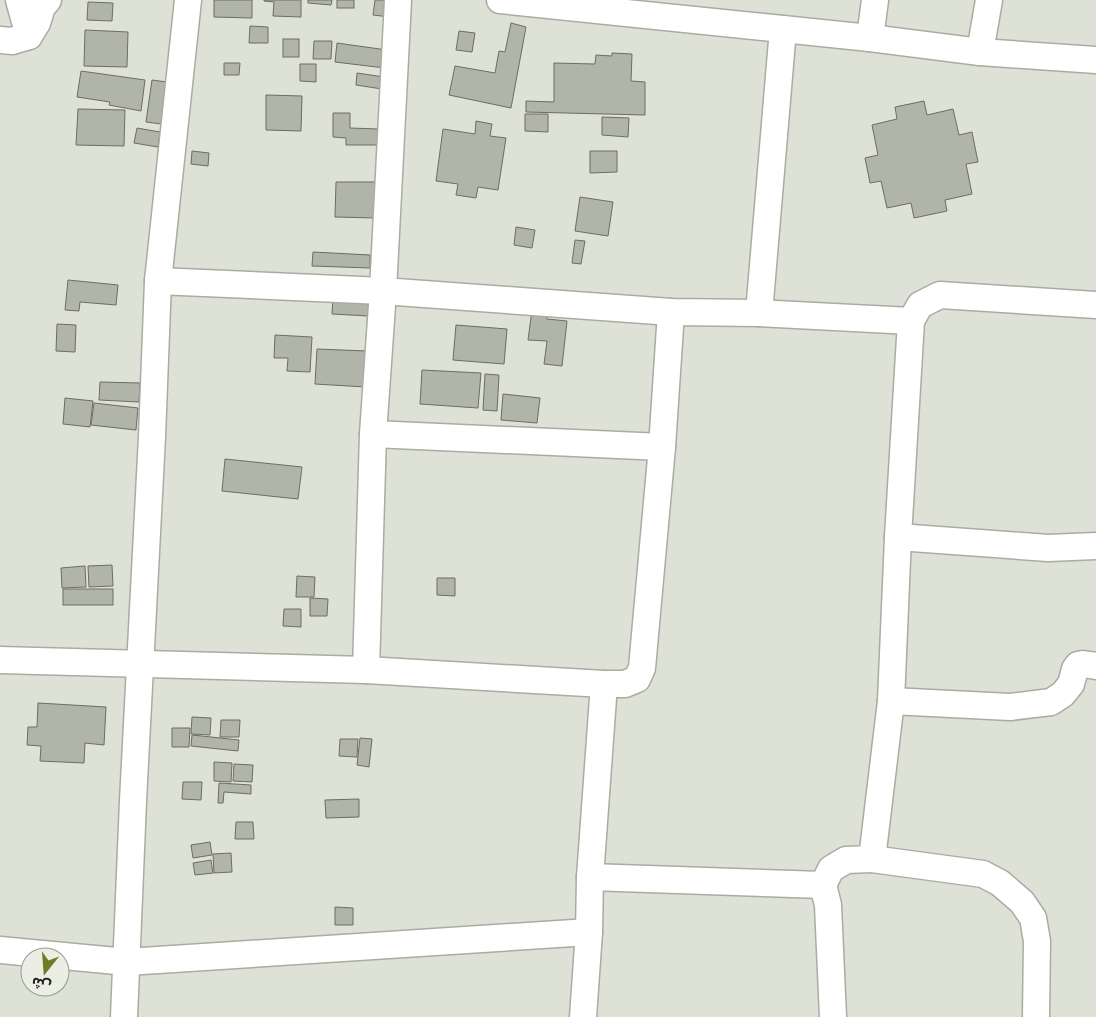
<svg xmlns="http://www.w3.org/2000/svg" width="1096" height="1017" viewBox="0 0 1096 1017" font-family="'Source Sans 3','Noto Sans Arabic',sans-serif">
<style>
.building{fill:#b1b4a9;stroke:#6c6d64}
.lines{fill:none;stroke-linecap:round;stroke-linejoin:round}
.minor-casing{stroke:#aaaca2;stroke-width:29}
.minor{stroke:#fff;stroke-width:26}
</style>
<rect width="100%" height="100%" fill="#dee1d6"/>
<g class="building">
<polygon points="214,0 252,0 252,18 214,17"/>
<polygon points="264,0 301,0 301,17 273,16 274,2 264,1"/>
<polygon points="308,0 332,0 331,5 308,3"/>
<rect x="337" y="0" width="17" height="8"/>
<polygon points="375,0 391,0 390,17 373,15"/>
<polygon points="88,2 113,3 112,21 87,20"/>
<polygon points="511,23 526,27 511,108 449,95 455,66 495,73 499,51 505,52"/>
<polygon points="250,26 268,27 268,43 249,43"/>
<polygon points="85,30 128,32 127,67 84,66"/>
<polygon points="459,31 475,33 472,52 456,50"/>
<rect x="283" y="39" width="16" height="18"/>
<polygon points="314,41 332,41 331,59 313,59"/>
<polygon points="337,43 387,50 385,68 335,62"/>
<polygon points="612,53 632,54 631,81 645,82 645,115 526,112 526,101 554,102 554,63 595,64 596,55 612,56"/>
<polygon points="224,63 240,63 239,75 224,75"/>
<polygon points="300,64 316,64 316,82 300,81"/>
<polygon points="81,71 145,80 141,111 109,105 110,102 77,97"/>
<polygon points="357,73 384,77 382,89 356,85"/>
<polygon points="152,80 167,82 161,124 146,122"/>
<polygon points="266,95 302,96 301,131 266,130"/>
<polygon points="924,101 927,115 953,109 959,135 972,132 978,162 966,164 972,194 945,200 947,211 914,218 911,203 887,208 881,181 870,183 865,158 878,155 872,125 897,119 895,107"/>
<polygon points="78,109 125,110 124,146 76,145"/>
<polygon points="333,113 350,113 350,128 379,129 379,145 346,145 346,138 333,137"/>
<polygon points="525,114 548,114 548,132 525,131"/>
<polygon points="602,117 629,118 628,137 602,135"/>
<polygon points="476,121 492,124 490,136 506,138 498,190 478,187 476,198 456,195 458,184 436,181 443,129 475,134"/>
<polygon points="137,128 160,132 158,147 134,143"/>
<polygon points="192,151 209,153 208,166 191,164"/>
<polygon points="590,151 617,151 617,172 590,173"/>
<polygon points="336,182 375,182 375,218 335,217"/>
<polygon points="580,197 613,202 608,236 575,231"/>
<polygon points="516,227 535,230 532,248 514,245"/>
<polygon points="575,240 585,241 581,264 572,263"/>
<polygon points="313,252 370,255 370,268 312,266"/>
<polygon points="68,280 118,285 116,305 80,302 79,311 65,310"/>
<polygon points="333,296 370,298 369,316 332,314"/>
<polygon points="532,310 547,312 547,319 567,321 562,366 544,364 547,341 528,340"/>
<polygon points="57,324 76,325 75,352 56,351"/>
<polygon points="456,325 507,329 504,364 453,360"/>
<polygon points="275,335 312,337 310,372 287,371 288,358 274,358"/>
<polygon points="317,349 367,351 365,387 315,384"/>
<polygon points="422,370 481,373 478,408 420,404"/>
<polygon points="485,374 499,375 497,411 483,410"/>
<polygon points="100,382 140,383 139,402 99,400"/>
<polygon points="503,394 540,398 537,423 501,420"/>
<polygon points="65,398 93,401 90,427 63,424"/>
<polygon points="94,403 138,408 136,430 91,425"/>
<polygon points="225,459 302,467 298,499 222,491"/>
<polygon points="112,565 113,586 89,587 88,566"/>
<polygon points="85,566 86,587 62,588 61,568"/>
<polygon points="297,576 315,577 314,597 296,597"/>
<polygon points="437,578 455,578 455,596 437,595"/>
<rect x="63" y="589" width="50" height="16"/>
<polygon points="310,598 328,599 327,616 310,616"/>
<polygon points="284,609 301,609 301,627 283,626"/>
<polygon points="38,703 106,707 104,745 85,743 84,763 40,761 41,746 27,745 28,727 37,727"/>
<polygon points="192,717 211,718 210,735 191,734"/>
<polygon points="221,720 240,720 239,737 220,737"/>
<polygon points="172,728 190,728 189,747 172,747"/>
<polygon points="192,735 239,740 238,751 191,746"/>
<polygon points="360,738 372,739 369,767 357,765"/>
<polygon points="340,739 358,739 357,757 339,756"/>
<polygon points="214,762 232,763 231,782 214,781"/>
<polygon points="234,764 253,765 252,782 233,781"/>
<polygon points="183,782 202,782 201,800 182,799"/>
<polygon points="219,783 251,785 251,794 224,792 223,803 218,803"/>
<polygon points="359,799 359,817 326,818 325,800"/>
<polygon points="236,822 253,822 254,839 235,839"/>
<polygon points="210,842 212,855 193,858 191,845"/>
<polygon points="231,853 232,872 214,873 213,854"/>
<polygon points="211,860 213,873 195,875 193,863"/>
<polygon points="335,907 353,908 353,925 335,925"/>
</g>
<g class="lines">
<g class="minor-casing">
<g id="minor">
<polyline points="19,0 29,36"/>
<polyline points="500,0 870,38 980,52 1096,60"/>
<polyline points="870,38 875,0"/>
<polyline points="0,40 12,41 29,36 37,23 42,7 48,0"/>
<polyline points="980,52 989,0"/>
<polyline points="158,281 383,291 671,312 759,313 911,321"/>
<polyline points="759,313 783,29"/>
<polyline points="373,434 662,447"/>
<polyline points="898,537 1048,548 1096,546"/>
<polyline points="0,660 366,670 604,684 625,684 637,679 642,668 662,447 671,312"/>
<polyline points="366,670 373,434 383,291 398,0"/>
<polyline points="891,701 1010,707 1051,702 1063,694 1071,684 1075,669 1078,665 1083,664 1096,666"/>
<polyline points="872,859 983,874 1000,883 1022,902 1033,918 1037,941 1036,1017"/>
<polyline points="590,877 823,885 831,869 846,860 872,859 891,701 898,537 911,321 920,305 940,295 1096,305"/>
<polyline points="823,885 828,905 833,1017"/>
<polyline points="0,950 127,962 589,932"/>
<polyline points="124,1017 133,801 152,437 158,281 188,0"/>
<polyline points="583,1017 589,932 590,877 604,684"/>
</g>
</g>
<use href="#minor" class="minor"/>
</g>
<g transform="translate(45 972) rotate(197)"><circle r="24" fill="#ebeee3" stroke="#9a9c94"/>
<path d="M0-4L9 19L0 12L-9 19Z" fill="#707b27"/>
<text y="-8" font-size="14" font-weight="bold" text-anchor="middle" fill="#20211d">ش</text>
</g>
</svg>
